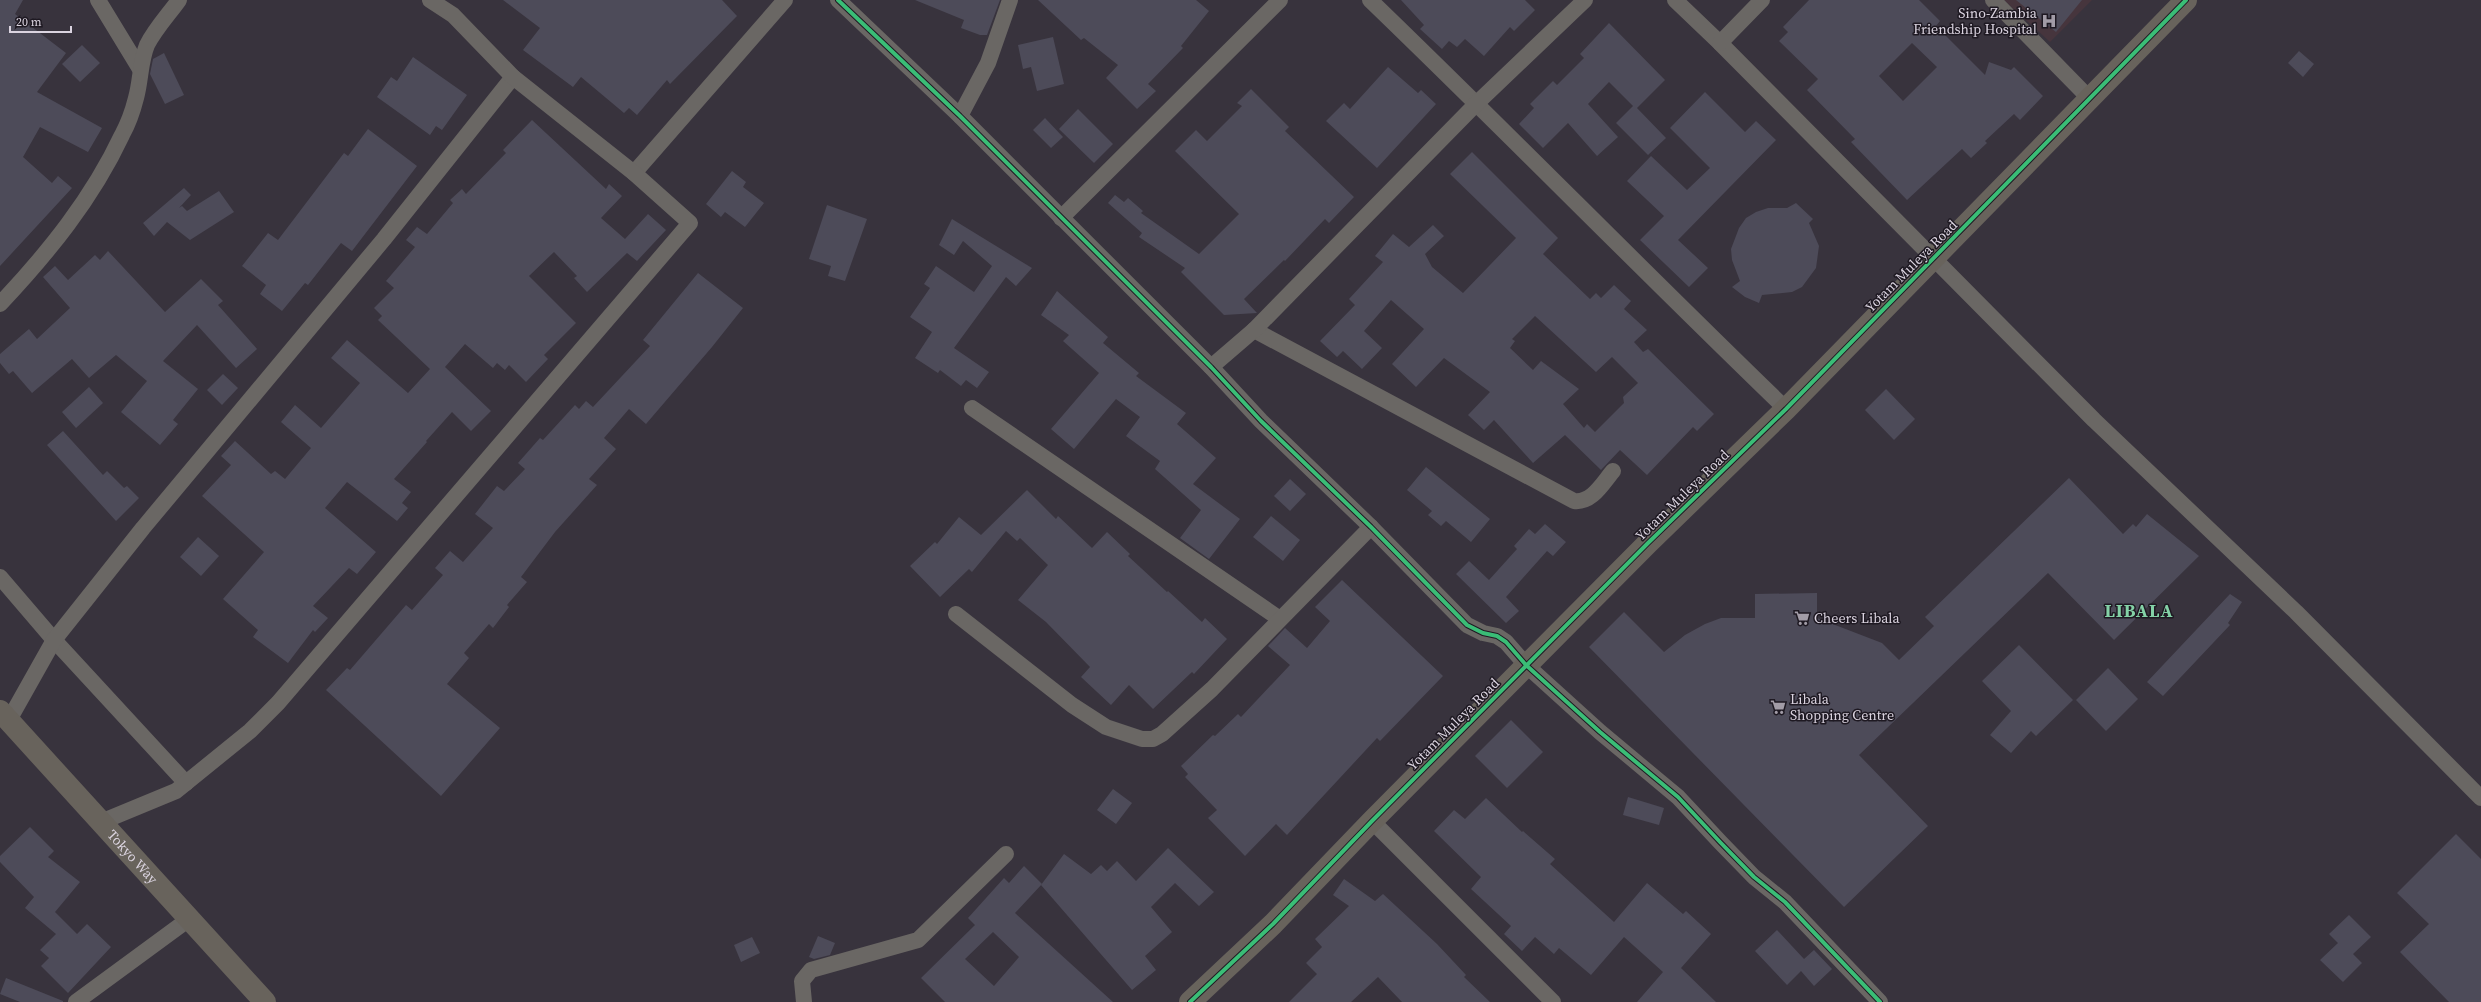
<svg xmlns="http://www.w3.org/2000/svg" width="2481" height="1002" viewBox="0 0 2481 1002" font-family="'Source Serif 4',serif">
<style>
.medical{fill:#46353d}
.building{fill:#4d4b59;fill-rule:evenodd}
.lines{fill:none;stroke-linecap:round;stroke-linejoin:round}
.street{stroke:#6a6764;stroke-width:16}
.secondary{stroke:#68635c;stroke-width:22}
.cycleway-casing{stroke:#1e1922;stroke-width:6}
.cycleway{stroke:#3abd76;stroke-width:4}
.labels{text-anchor:middle;stroke-width:3;stroke-linejoin:round;paint-order:stroke}
.poi-label{font-size:14px;fill:#dbd4e0;stroke:#1e1922;text-anchor:start}
.street-label{font-size:14px;fill:#dbd4e0;stroke:#1e1922}
.district-label{font-size:18px;font-weight:bold;letter-spacing:1px;fill:#84d2a7;stroke:#1e1922}
</style>
<rect width="100%" height="100%" fill="#38333d"/>
<polygon class="medical" points="2004,0 2092,0 2050,42"/>
<g class="building">
<polygon points="0,0 23,0 15,14 66,53 37,92 102,128 88,152 40,127 23,157 52,183 58,176 72,188 0,266"/>
<polygon points="503,0 722,0 737,16 670,84 667,80 637,115 629,108 624,113 581,77 573,87 523,50 540,28"/>
<polygon points="915,0 1000,0 987,35 980,35 961,28 964,20"/>
<polygon points="1038,0 1196,0 1209,11 1181,46 1183,48 1148,84 1156,91 1137,109 1106,78 1118,65 1084,38 1081,40"/>
<polygon points="1401,0 1525,0 1535,10 1514,31 1510,27 1484,56 1465,39 1457,47 1449,41 1442,49 1420,29 1424,25"/>
<path d="M 1809,0 L 1919,0 L 1940,21 L 1936,26 L 1985,75 L 1989,62 L 2011,70 L 2014,67 L 2043,96 L 2020,120 L 2014,114 L 1985,141 L 1987,143 L 1971,158 L 1962,149 L 1907,200 L 1851,142 L 1855,139 L 1807,90 L 1818,79 L 1779,41 L 1788,32 L 1783,27 ZM 1912,43 L 1937,67 L 1903,101 L 1879,76 Z"/>
<polygon points="2016,0 2082,0 2056,32"/>
<polygon points="1609,23 1665,80 1637,108 1666,138 1648,155 1616,123 1633,106 1609,82 1588,104 1618,137 1597,156 1568,123 1543,148 1519,124 1534,108 1530,104 1553,81 1557,85 1584,58 1580,54"/>
<polygon points="1053,37 1064,84 1037,91 1031,67 1023,69 1018,45"/>
<polygon points="82,45 100,63 80,82 62,64"/>
<polygon points="2299,51 2314,64 2303,77 2288,63"/>
<polygon points="164,53 184,95 165,104 150,74 153,59"/>
<polygon points="413,57 467,95 442,130 436,126 430,135 377,97 391,77 397,81"/>
<polygon points="1388,67 1418,93 1421,90 1436,104 1377,168 1326,121 1344,103 1350,109"/>
<polygon points="1251,89 1289,127 1285,131 1354,197 1329,223 1325,219 1285,261 1284,260 1244,299 1257,313 1224,315 1181,272 1185,268 1139,237 1142,233 1108,203 1115,195 1124,202 1128,198 1143,211 1141,213 1199,254 1239,214 1175,151 1196,130 1207,141 1242,106 1237,103"/>
<polygon points="1705,92 1745,132 1756,121 1776,140 1678,240 1708,268 1689,287 1640,240 1664,216 1627,181 1651,156 1687,190 1710,168 1670,128"/>
<polygon points="1078,109 1113,144 1094,163 1059,129"/>
<polygon points="1045,118 1063,137 1051,148 1033,130"/>
<polygon points="532,120 606,189 609,184 622,196 601,218 625,239 648,214 666,230 637,261 627,253 587,292 574,278 577,276 554,252 529,276 576,323 544,355 548,359 526,382 509,365 505,370 497,363 493,368 465,344 445,367 491,411 471,431 452,412 426,441 427,442 394,479 411,492 402,503 408,508 397,521 347,482 325,508 376,552 357,574 349,568 313,606 328,618 315,632 313,630 288,663 253,637 258,630 223,599 264,552 202,496 231,465 221,456 235,441 271,474 275,471 285,479 311,448 281,422 295,405 321,428 360,383 331,358 347,340 408,393 430,369 378,320 382,316 374,308 394,288 386,281 415,247 406,240 417,227 427,234 453,203 450,200 462,189 466,194 506,153 503,150"/>
<polygon points="368,129 417,166 352,251 341,243 308,285 305,283 282,311 260,294 266,285 242,266 268,233 278,240 344,153 348,156"/>
<path d="M 1472,152 L 1558,238 L 1543,254 L 1590,299 L 1596,293 L 1601,298 L 1614,285 L 1631,301 L 1624,309 L 1647,330 L 1634,342 L 1643,352 L 1648,349 L 1714,414 L 1697,431 L 1693,427 L 1647,475 L 1620,450 L 1601,470 L 1565,435 L 1533,463 L 1494,420 L 1484,430 L 1468,415 L 1490,392 L 1444,358 L 1416,387 L 1392,364 L 1424,329 L 1391,300 L 1364,331 L 1382,348 L 1362,369 L 1343,351 L 1337,357 L 1320,341 L 1355,305 L 1349,299 L 1383,262 L 1375,256 L 1393,234 L 1409,247 L 1433,225 L 1444,236 L 1425,254 L 1432,267 L 1463,293 L 1516,238 L 1450,174 ZM 1535,316 L 1596,372 L 1612,357 L 1638,383 L 1623,397 L 1624,403 L 1595,432 L 1587,424 L 1584,428 L 1563,404 L 1579,389 L 1541,361 L 1533,370 L 1510,348 L 1515,341 L 1512,339 Z"/>
<polygon points="732,171 746,182 743,187 764,203 745,227 725,212 721,217 706,204"/>
<polygon points="184,188 191,195 179,208 182,206 187,211 219,191 234,212 190,240 167,222 154,236 143,223"/>
<polygon points="1796,203 1813,219 1809,223 1819,246 1816,268 1802,287 1792,292 1762,295 1759,303 1745,297 1732,287 1740,281 1732,260 1731,249 1739,228 1746,218 1756,212 1768,208 1787,208"/>
<polygon points="827,205 867,219 845,281 828,276 831,266 809,259"/>
<polygon points="952,219 1032,268 1016,286 1006,277 954,348 989,372 977,388 966,380 961,386 940,370 938,373 915,358 932,332 910,317 930,288 924,284 936,266 974,292 992,266 963,241 954,255 939,245"/>
<polygon points="108,251 165,312 201,279 223,301 218,305 257,349 236,368 197,325 163,361 198,389 173,420 178,424 160,445 121,412 147,381 116,355 89,378 72,359 32,393 13,371 9,374 0,363 0,354 29,329 37,339 70,308 43,277 55,266 68,280 95,255 100,260"/>
<polygon points="698,273 743,308 712,347 646,424 629,409 604,438 616,449 589,479 597,485 555,532 521,577 527,582 507,605 509,607 493,628 489,624 464,653 469,658 447,684 500,728 441,796 326,690 347,668 350,670 406,605 412,610 443,575 435,568 450,551 463,562 493,528 475,514 497,486 504,491 525,469 518,463 540,438 543,440 575,405 579,409 586,401 593,407 650,346 643,340"/>
<polygon points="1057,291 1108,337 1103,343 1139,373 1136,376 1186,413 1177,424 1216,458 1193,484 1240,519 1209,559 1180,538 1201,510 1155,469 1160,461 1126,436 1140,417 1116,399 1074,449 1051,429 1099,373 1063,341 1069,335 1041,315"/>
<polygon points="223,374 238,388 222,405 207,390"/>
<polygon points="89,387 103,403 76,428 62,412"/>
<polygon points="1886,389 1915,419 1894,440 1865,410"/>
<polygon points="63,431 103,475 107,471 124,488 127,486 139,498 116,521 47,445"/>
<polygon points="1426,467 1490,519 1471,542 1446,521 1441,526 1428,515 1432,511 1407,490"/>
<polygon points="2069,478 2123,534 2133,524 2136,527 2147,514 2199,556 2114,640 2048,573 1859,755 1928,826 1844,907 1589,647 1624,612 1664,652 1685,635 1705,624 1721,618 1755,618 1755,594 1817,593 1817,618 1882,643 1899,660 1934,626 1925,617"/>
<polygon points="1290,479 1306,494 1290,511 1274,496"/>
<polygon points="1027,490 1056,519 1058,516 1092,548 1107,532 1130,554 1128,556 1167,592 1168,591 1202,622 1205,618 1227,639 1194,674 1192,672 1153,709 1129,685 1111,705 1081,677 1090,667 1046,622 1018,600 1048,565 1020,538 1017,541 1006,531 972,572 969,569 940,597 910,566 935,542 937,544 959,517 981,535"/>
<polygon points="1271,516 1300,540 1283,561 1253,537"/>
<polygon points="1545,524 1566,542 1553,556 1547,551 1506,597 1519,611 1506,623 1456,574 1469,561 1489,580 1517,549 1514,546 1529,529 1535,534"/>
<polygon points="198,537 219,556 201,576 180,557"/>
<polygon points="1342,580 1443,676 1380,741 1377,738 1287,835 1276,824 1245,856 1208,818 1217,810 1185,777 1188,774 1181,766 1213,735 1215,736 1238,714 1241,717 1290,665 1268,646 1285,628 1307,648 1330,621 1315,607"/>
<polygon points="2230,594 2242,602 2228,623 2230,625 2163,696 2147,682"/>
<polygon points="2019,645 2073,700 2036,736 2031,731 2011,753 1990,735 2011,711 1982,681"/>
<polygon points="2108,668 2138,699 2106,731 2076,700"/>
<polygon points="1511,720 1543,752 1507,788 1475,756"/>
<polygon points="1113,789 1132,803 1116,824 1097,810"/>
<polygon points="1628,797 1664,808 1659,825 1623,815"/>
<polygon points="1486,798 1522,832 1523,831 1555,859 1550,864 1614,922 1647,883 1683,914 1686,911 1711,934 1681,968 1716,1002 1637,1002 1663,972 1624,937 1591,975 1559,948 1554,954 1535,937 1522,951 1504,934 1511,926 1471,889 1481,877 1434,831 1454,810 1465,819"/>
<polygon points="30,827 54,851 48,857 80,882 55,912 77,934 87,924 111,947 68,993 41,966 49,958 40,950 56,934 25,908 34,897 0,862 0,856"/>
<polygon points="2456,834 2481,859 2481,1002 2449,1002 2400,952 2429,924 2397,893"/>
<polygon points="1168,848 1214,892 1199,906 1175,883 1151,907 1172,932 1145,956 1156,970 1132,990 1041,885 1064,854 1091,874 1101,865 1107,871 1117,861 1136,881"/>
<path d="M 1024,866 L 1042,884 L 1015,913 L 1113,1002 L 945,1002 L 921,978 L 975,925 L 968,918 L 1004,878 L 1009,883 ZM 993,932 L 1019,957 L 994,986 L 965,959 Z"/>
<polygon points="1344,879 1375,901 1383,894 1437,944 1466,975 1464,977 1490,1002 1402,1002 1378,977 1351,1002 1289,1002 1317,974 1306,963 1322,947 1315,939 1349,906 1333,895"/>
<polygon points="2349,915 2371,937 2353,954 2362,963 2343,982 2320,960 2338,943 2329,934"/>
<polygon points="1777,930 1804,959 1814,950 1832,969 1814,986 1801,971 1787,985 1755,951"/>
<polygon points="818,936 835,943 830,955 814,959 809,957"/>
<polygon points="752,937 760,953 741,962 734,945"/>
<polygon points="6,978 63,1001 63,1002 20,1002 0,994"/>
</g>
<g class="lines">
<g class="street">
<polyline points="98,0 140,69"/>
<polyline points="838,0 960,116 1211,367 1261,421 1371,527 1467,625 1483,633 1497,636 1506,642 1526,665 1600,732 1678,797 1720,842 1754,877 1785,902 1880,1002"/>
<path d="M 1370,0 C 1510,135 1646,274 1786,409"/>
<polyline points="1675,0 1720,43 2094,420 2296,612 2481,798"/>
<polyline points="1993,0 2090,99"/>
<polyline points="1720,43 1762,0"/>
<polyline points="960,116 988,63 1010,0"/>
<polyline points="634,173 785,0"/>
<polyline points="1061,218 1280,0"/>
<path d="M 0,304 C 48,253 92,199 122,135 C 128,124 133,110 136,98 C 141,80 140,62 147,45 C 155,29 169,14 179,0"/>
<path d="M 1254,330 L 1574,501 C 1592,503 1602,484 1613,471"/>
<polyline points="1211,367 1254,330 1477,103 1585,0"/>
<polyline points="972,408 1280,619"/>
<polyline points="0,577 54,640 186,783"/>
<polyline points="956,614 1072,705 1106,727 1142,739 1153,739 1162,734 1212,689 1371,527"/>
<polyline points="9,720 54,640 143,528 384,239 513,77"/>
<polyline points="1372,821 1553,1002"/>
<polyline points="101,822 176,791 250,731 278,703 690,223 634,173 513,77 453,15 430,0"/>
<polyline points="76,1002 189,919"/>
<polyline points="804,1002 802,981 811,970 918,940 1006,854"/>
</g>
<g class="secondary">
<path id="s1" d="M 0,711 L 265,1002"/>
<polyline points="1190,1002 1273,924 1372,821 1648,543 1786,409 2186,0"/>
</g>
<g class="cycleway-casing">
<g id="cycleway">
<polyline points="838,0 960,116 1211,367 1261,421 1371,527 1467,625 1483,633 1497,636 1506,642 1526,665 1600,732 1678,797 1720,842 1754,877 1785,902 1880,1002"/>
<polyline points="1190,1002 1273,924 1372,821 1648,543 1786,409 2186,0"/>
</g>
</g>
<use href="#cycleway" class="cycleway"/>
</g>
<defs>
<g id="hospital-bare" transform="scale(1.2)"><path d="M-5-5h3v3.5h4V-5h3V5h-3V1.5h-4V5h-3Z" fill="#a29ca7" stroke="#1e1922" stroke-width="2.5" paint-order="stroke"/></g>
<g id="supermarket-bare" transform="scale(1.2)"><path d="M-6-5.5h2.5l.6 2H6L4.5 2H-2.5L-4.4-4H-6ZM-1.5 3.2a1.3 1.3 0 1 0 .1 0ZM3 3.2a1.3 1.3 0 1 0 .1 0Z" fill="#a29ca7" stroke="#1e1922" stroke-width="2.5" paint-order="stroke"/></g>
</defs>
<g fill-rule="evenodd">
<use href="#hospital-bare" x="2049" y="21"/>
<use href="#supermarket-bare" x="1802" y="618"/>
<use href="#supermarket-bare" x="1778" y="707"/>
</g>
<g class="labels">
<g class="poi-label">
<text x="2037" y="18" text-anchor="end">Sino-Zambia<tspan x="2037" dy="16">Friendship Hospital</tspan></text>
<text x="1814" y="623">Cheers Libala</text>
<text x="1790" y="704">Libala<tspan x="1790" dy="16">Shopping Centre</tspan></text>
</g>
<g class="street-label">
<text transform="translate(1911 266) rotate(-45)" y="5">Yotam Muleya Road</text>
<text transform="translate(1682 495) rotate(-44)" y="5">Yotam Muleya Road</text>
<text transform="translate(1453 724) rotate(-45)" y="5">Yotam Muleya Road</text>
<text dy="5" stroke="none"><textPath href="#s1" startOffset="197">Tokyo Way</textPath></text>
</g>
<g class="district-label">
<text x="2139" y="617">LIBALA</text>
</g>
</g>
<path d="M10 26v6h61v-6" fill="none" stroke="#dbd4e0" stroke-width="2"/>
<text x="16" y="26" font-size="12" fill="#dbd4e0" stroke="#1e1922" stroke-width="3" paint-order="stroke">20 m</text>
</svg>
